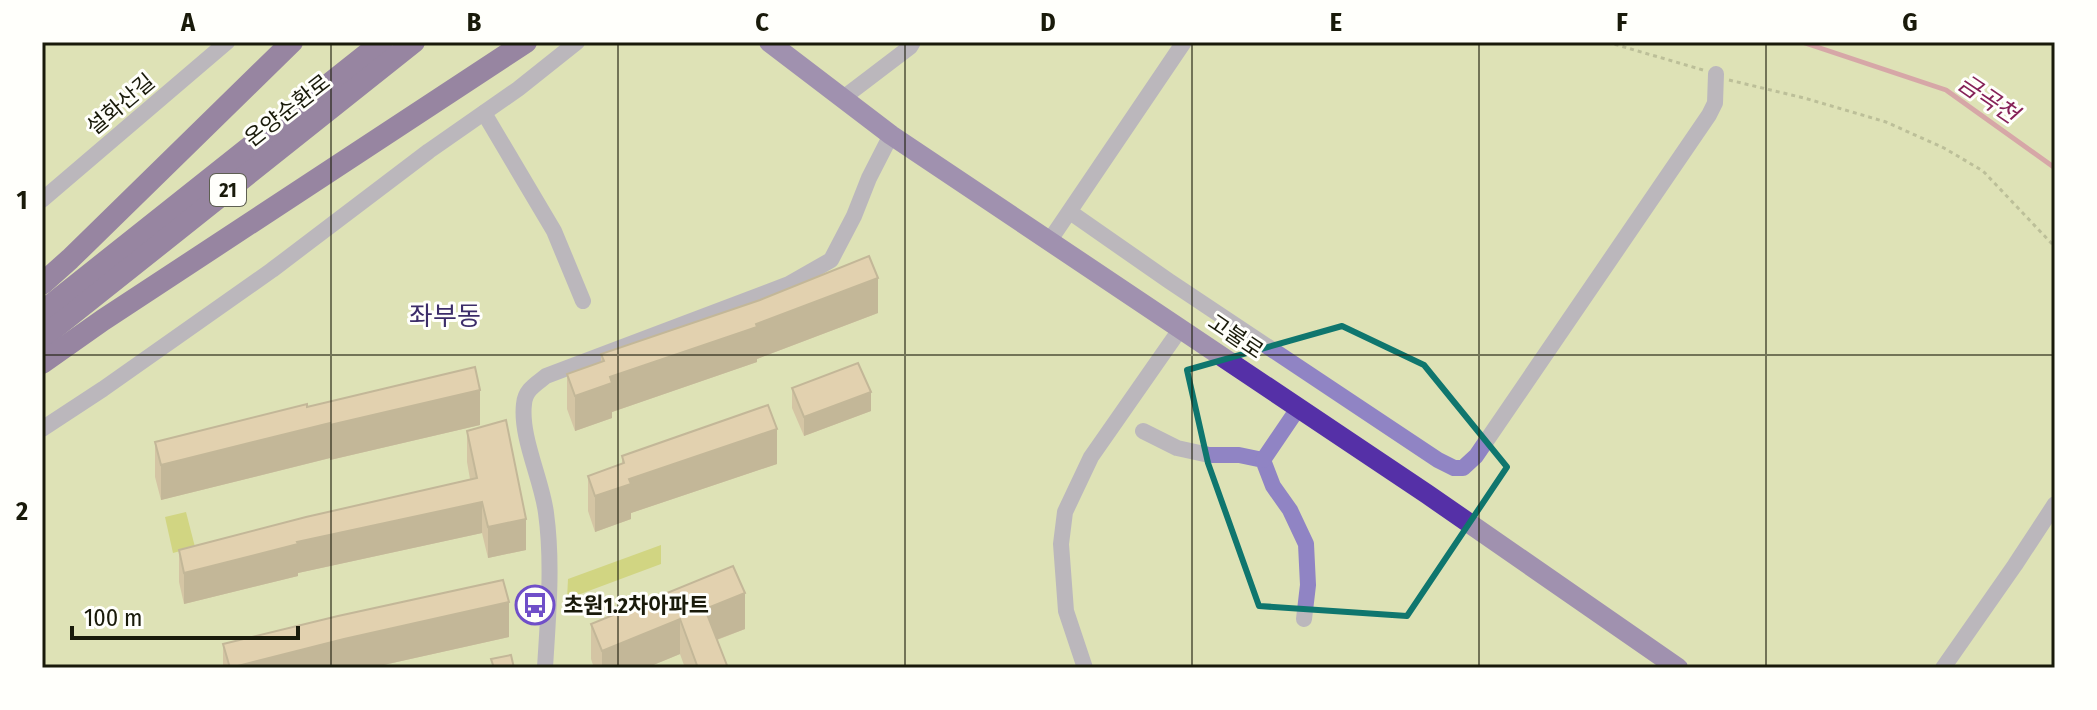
<svg xmlns="http://www.w3.org/2000/svg" width="2097" height="710" viewBox="0 0 2097 710" font-family="'Fira Sans Condensed','Noto Sans KR',sans-serif">
<style>
.green{fill:#c0c544}
.lines{fill:none;stroke-linecap:round;stroke-linejoin:round}
.stream{stroke:#cd6096;stroke-width:5}
.path{stroke:#939675;stroke-width:3;stroke-dasharray:4 4;stroke-linecap:butt}
.minor{stroke:#9084c4;stroke-width:16}
.major{stroke:#5530a7;stroke-width:20}
.highway{stroke:#401687;stroke-width:22}
.wall{fill:#c7a38f}
.shaded-wall{fill:#a28474}
.building{fill:#e7bda6;stroke:#a28474;stroke-width:2}
.marked{fill:none;stroke:#0f766e;stroke-width:6;stroke-linejoin:round}
.grid{fill:none;stroke:#191a0a;stroke-width:2;stroke-opacity:0.55}
.labels{text-anchor:middle;stroke-width:6;stroke-linejoin:round;paint-order:stroke}
.shield{fill:#fffffb;stroke:#5e5f52;stroke-width:2}
.shield-label{font-size:20px;font-weight:bold;fill:#191a0a}
.street-label{font-size:22px;fill:#191a0a;stroke:#fffffb}
.poi-label{font-size:22px;font-weight:bold;fill:#191a0a;stroke:#fffffb;text-anchor:start}
.water-label{font-size:24px;font-style:italic;fill:#862258;stroke:#fffffb}
.quarter-label{font-size:26px;fill:#3c2d69;stroke:#fffffb}
.neatline{fill:none;stroke:#191a0a;stroke-width:3}
.grid-label{font-size:26px;text-anchor:middle;font-weight:bold;fill:#191a0a}
</style>
<rect width="100%" height="100%" fill="#dee2b6"/>
<g class="green">
<polygon points="186,512 195,547 173,553 165,517"/>
<polygon points="661,545 661,564 567,599 568,579"/>
</g>
<g class="lines">
<polyline class="stream" points="1802,42 1946,90 2055,168"/>
<g class="path">
<polyline points="1607,42 1703,70"/>
<polyline points="1729,80 1804,98 1886,122 1944,148 1983,171 2055,247"/>
</g>
<g class="minor">
<polyline points="843,98 910,47 913,42"/>
<polyline points="484,113 554,231 583,301"/>
<polyline points="42,200 227,42"/>
<polyline points="1070,212 1169,281 1438,460 1454,468 1463,468 1476,456 1709,115 1715,103 1716,74"/>
<polyline points="1050,240 1184,42"/>
<polyline points="42,429 103,389 272,270 429,151 518,89 577,42"/>
<polyline points="1143,431 1177,448 1209,455 1239,455 1263,460 1273,486 1290,510 1306,544 1308,585 1304,619"/>
<polyline points="1263,460 1299,407"/>
<path d="M 545,668 C 548,617 553,564 546,513 C 542,480 520,437 524,404 C 525,390 536,384 546,376 L 789,284 L 831,260 L 854,216 L 869,178 L 891,135"/>
<polyline points="1085,668 1066,611 1061,544 1065,512 1091,457 1181,328"/>
<polyline points="1943,668 2015,565 2055,504"/>
</g>
<polyline class="major" points="769,42 891,135 1427,494 1678,668"/>
<g class="highway">
<polyline points="42,284 70,259 292,42"/>
<polyline points="42,312 382,42"/>
<polyline points="42,338 414,42"/>
<polyline points="42,363 103,320 526,42"/>
</g>
</g>
<g class="wall">
<polygon points="878,313 757,359 757,362 612,412 612,418 575,431 567,409 567,374 601,362 601,354"/>
<polygon points="792,388 871,411 804,436 792,408"/>
<polygon points="307,407 480,425 330,460 330,458 161,500 155,477 155,442"/>
<polygon points="467,431 526,550 488,558 482,533 298,573 298,576 184,604 179,582 179,550 470,479 467,462"/>
<polygon points="622,456 777,464 631,513 631,519 595,532 588,511 588,476 622,464"/>
<polygon points="733,566 745,629 717,640 728,668 685,668 680,654 646,668 594,668 591,659 591,624"/>
<polygon points="509,637 370,668 223,668 223,644"/>
</g>
<g class="shaded-wall">
<polygon points="878,278 878,313 757,359 757,362 612,412 612,418 575,431 575,396 610,377 756,324"/>
<polygon points="480,390 480,425 330,460 330,425"/>
<polygon points="871,392 871,411 804,436 804,417"/>
<polygon points="330,423 330,458 161,500 161,465"/>
<polygon points="777,429 777,464 631,513 631,519 595,532 595,496 629,479"/>
<polygon points="482,502 482,533 298,573 298,576 184,604 184,573 297,542"/>
<polygon points="526,519 526,550 488,558 488,527"/>
<polygon points="745,593 745,629 705,644 705,609"/>
<polygon points="509,602 509,637 370,668 230,668 344,639"/>
<polygon points="680,619 680,654 646,668 602,668 602,651"/>
</g>
<g class="building">
<polygon points="869,256 878,278 756,324 757,327 610,377 612,383 575,396 567,374 604,361 601,354 760,300"/>
<polygon points="858,363 871,392 804,417 792,388"/>
<polygon points="475,367 480,390 330,425 330,423 161,465 155,442 307,404 307,407"/>
<polygon points="768,405 777,429 629,479 631,484 595,496 588,476 624,463 622,456"/>
<polygon points="506,420 526,519 488,527 482,502 297,542 298,544 184,573 179,550 306,517 477,478 467,431"/>
<polygon points="733,566 745,593 705,609 728,668 698,668 680,619 602,651 591,624"/>
<polygon points="503,580 509,602 344,639 230,668 223,644 338,616"/>
<polygon points="511,655 514,668 494,668 491,659"/>
</g>
<path d="M0 0H2097V710H0ZM 1342,326 L 1424,365 L 1507,467 L 1407,616 L 1259,606 L 1208,463 L 1187,370 Z" fill="#dee2b6" fill-opacity=".55" fill-rule="evenodd"/>
<path class="marked" d="M 1342,326 L 1424,365 L 1507,467 L 1407,616 L 1259,606 L 1208,463 L 1187,370 Z"/>
<path class="grid" d="M 331,42 L 331,668M 618,42 L 618,668M 905,42 L 905,668M 1192,42 L 1192,668M 1479,42 L 1479,668M 1766,42 L 1766,668M 42,355 L 2055,355"/>
<defs>
<g id="bus-ring" transform="scale(2)"><circle r="9.5" fill="#fffffb" stroke="#704fc8" stroke-width="1.5"/><path d="M-5-6H5V4H4V6H2V4H-2V6H-4V4H-5ZM-3.5-4V0h7V-4ZM-3.5 1.2v1.5H-2V1.2ZM2 1.2v1.5H3.5V1.2Z" fill="#704fc8"/></g>
</defs>
<g fill-rule="evenodd">
<use href="#bus-ring" x="535" y="605"/>
</g>
<g class="labels">
<rect class="shield" x="210" y="174" width="36" height="32" rx="6"/>
<g class="shield-label">
<text x="228" y="197">21</text>
</g>
<g class="street-label">
<text transform="translate(120 104) rotate(-40)" y="8">설화산길</text>
<text transform="translate(287 110) rotate(-38)" y="8">온양순환로</text>
<text transform="translate(1236 336) rotate(34)" y="8">고불로</text>
</g>
<g class="poi-label">
<text x="563" y="613">초원1.2차아파트</text>
</g>
<g class="water-label">
<text transform="translate(1988 99) rotate(34)" y="8">금곡천</text>
</g>
<g class="quarter-label">
<text x="445" y="325">좌부동</text>
</g>
</g>
<rect width="2097" height="710" fill="none" stroke="#fffffb" stroke-width="88"/>
<path d="M72 626v12h226v-12" fill="none" stroke="#191a0a" stroke-width="4"/>
<text x="84" y="626" font-size="24" fill="#191a0a" stroke="#fffffb" stroke-width="6" paint-order="stroke">100 m</text>
<rect x="44" y="44" width="2009" height="622" class="neatline"/>
<g class="grid-label">
<text x="188" y="31">A</text>
<text x="474" y="31">B</text>
<text x="762" y="31">C</text>
<text x="1048" y="31">D</text>
<text x="1336" y="31">E</text>
<text x="1622" y="31">F</text>
<text x="1910" y="31">G</text>
<text x="22" y="209">1</text>
<text x="22" y="520">2</text>
</g>
</svg>
